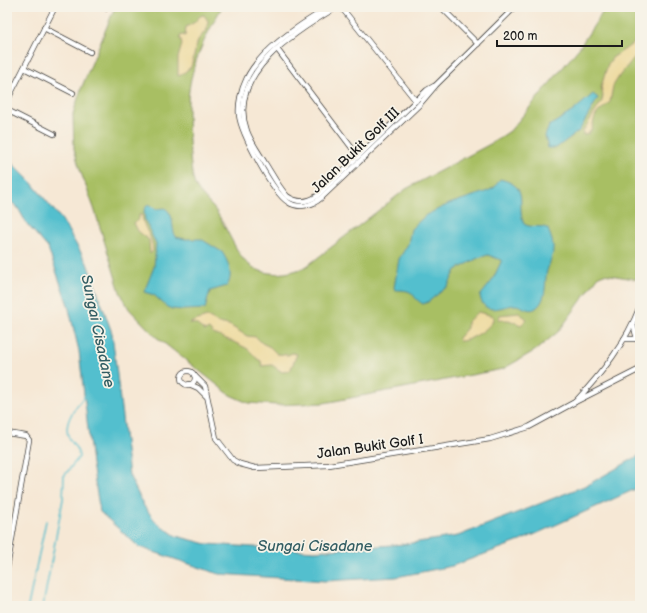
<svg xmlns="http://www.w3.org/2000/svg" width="647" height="613" viewBox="0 0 647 613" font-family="'Balsamiq Sans',sans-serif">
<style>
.green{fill:#a8bf64;stroke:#626e40}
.sand{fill:#eeda9e;stroke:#857b5d}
.water{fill:#53bfce;stroke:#386e75}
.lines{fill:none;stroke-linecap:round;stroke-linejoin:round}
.stream{stroke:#53bfce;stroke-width:1.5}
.minor-casing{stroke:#3d3b38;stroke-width:6}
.minor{stroke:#fff;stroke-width:4.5}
.labels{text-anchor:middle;stroke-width:3.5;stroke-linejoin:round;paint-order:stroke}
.street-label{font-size:14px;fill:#1c1c1c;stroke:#f7f3e8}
.water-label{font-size:15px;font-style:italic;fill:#325d63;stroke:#f7f3e8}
</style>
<rect width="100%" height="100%" fill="#f7f3e8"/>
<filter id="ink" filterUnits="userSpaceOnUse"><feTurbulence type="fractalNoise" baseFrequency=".025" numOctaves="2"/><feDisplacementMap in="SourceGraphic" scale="8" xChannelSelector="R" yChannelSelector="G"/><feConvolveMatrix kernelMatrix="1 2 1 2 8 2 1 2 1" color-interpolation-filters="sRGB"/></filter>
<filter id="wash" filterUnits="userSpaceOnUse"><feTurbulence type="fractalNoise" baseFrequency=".012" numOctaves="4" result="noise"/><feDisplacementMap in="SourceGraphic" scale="16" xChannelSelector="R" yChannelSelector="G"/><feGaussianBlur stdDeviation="0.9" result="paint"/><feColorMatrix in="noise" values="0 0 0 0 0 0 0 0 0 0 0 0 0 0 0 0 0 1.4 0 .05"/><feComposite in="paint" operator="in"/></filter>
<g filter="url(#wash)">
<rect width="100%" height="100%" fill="#f6e8d5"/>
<path class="green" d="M 115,7 L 222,7 C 205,37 189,68 188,103 C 188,121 189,170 195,185 C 199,194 210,203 216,211 C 224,223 238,256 247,263 C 264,278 289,275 307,266 L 406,189 L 492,143 L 510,131 L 579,48 L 606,7 L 640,7 L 640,280 L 604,274 L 599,276 L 559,331 L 536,350 L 503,369 L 324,403 L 277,405 L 248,403 L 230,395 L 155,336 L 129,309 L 120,292 L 94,208 L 80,170 L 74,149 L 73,114 L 81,89 Z"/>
<g class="sand">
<polygon points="204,15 208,21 207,29 198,40 191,67 181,75 178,76 178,58 182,44 180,36 183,35 185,36 186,27 195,22 200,16"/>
<path d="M 640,36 L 640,57 L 633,59 L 620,75 L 613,86 L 610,102 C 606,107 600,109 596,115 C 592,121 594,135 583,135 L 583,131 L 602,101 L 603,95 L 601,87 L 608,64 L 612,58 L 634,43 Z"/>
<path d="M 139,215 L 142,215 C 143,230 153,235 153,251 L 150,254 L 149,240 L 138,231 L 134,223 L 139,219 Z"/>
<path d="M 478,312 L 493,316 C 496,326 469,342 459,341 L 458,338 L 467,328 L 467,322 Z"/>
<polygon points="519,313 527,319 521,325 509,320 498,320 500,315"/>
<path d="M 207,317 L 218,323 L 229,325 L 247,336 L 256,337 L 262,343 L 270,347 L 277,354 L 288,355 L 292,353 L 297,354 L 290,371 L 282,372 L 272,365 L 262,366 L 261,361 C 255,358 253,354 249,350 C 246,347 218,335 213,334 L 209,329 L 205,331 L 196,324 L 189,323 Z"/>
</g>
<g class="water">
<polygon points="593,94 598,98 579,131 556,148 548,148 545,136 549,126 573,111"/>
<polygon points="7,158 31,182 62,220 87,263 112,333 129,475 144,506 156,522 176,536 207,544 315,551 405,544 458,536 587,485 640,455 640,487 520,541 452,566 396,577 326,581 219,574 139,547 100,512 92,464 79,351 68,305 48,248 27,224 18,208 7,198"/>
<path d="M 500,179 C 532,187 515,204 524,224 C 532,229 541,224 548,229 C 550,235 554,243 553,250 C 553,256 549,264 547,271 C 544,282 548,299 536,308 C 529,313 523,306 516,305 C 503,305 484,318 480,296 L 492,281 L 501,262 L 501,260 L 488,255 L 478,258 L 456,270 L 448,286 L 428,302 L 423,304 C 409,296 418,290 396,290 L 394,288 L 399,259 L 408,244 L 411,229 L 426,215 L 449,204 L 488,191 L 495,187 Z"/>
<path d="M 148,204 L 156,209 L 165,208 C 176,216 170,227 176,237 L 185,239 L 201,239 L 222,252 C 228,261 234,275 227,286 L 210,291 L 205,309 L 184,310 L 172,309 L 167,307 L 154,295 L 144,292 L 154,267 L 156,244 L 145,220 L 144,210 Z"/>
</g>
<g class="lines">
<g class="stream">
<polyline points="28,606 46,521"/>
<path d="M 43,606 L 63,499 L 64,476 L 79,457 C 78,448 73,445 69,438 C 62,423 76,406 85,396"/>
</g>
</g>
</g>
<g filter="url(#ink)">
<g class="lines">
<g class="minor-casing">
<g id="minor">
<polyline points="103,7 105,8"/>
<path d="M 330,7 C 302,23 259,50 246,80 C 241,90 238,104 239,115 C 241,133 273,193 288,202 C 298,209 312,206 321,198 L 419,105 L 436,85 L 515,7"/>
<path d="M 337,7 C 296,31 226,74 247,131 C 251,142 259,153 265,163 C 272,174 278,186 287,196 C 297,203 307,203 317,196 L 427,90 L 434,86"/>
<polyline points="341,7 416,101"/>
<polyline points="441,7 478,44"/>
<polyline points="44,28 90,52"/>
<polyline points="277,49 358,156"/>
<polyline points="24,68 73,93"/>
<polyline points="7,101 55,7"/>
<polyline points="7,110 54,134"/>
<path d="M 640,306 C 626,343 602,373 575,402 L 640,369"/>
<polyline points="633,324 637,339 640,343"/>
<polyline points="624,339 637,339"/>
<circle cx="188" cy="378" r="7"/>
<polyline points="194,375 205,386 216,438 233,460 240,464 255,468 329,465 490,439 529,427 575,402"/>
<polyline points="189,384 198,388 206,396"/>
<polyline points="7,433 26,436 29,440 7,568"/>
</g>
</g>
<use href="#minor" class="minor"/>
</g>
</g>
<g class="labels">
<g class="street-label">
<text transform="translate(355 150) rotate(-44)" y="5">Jalan Bukit Golf III</text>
<text transform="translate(370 446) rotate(-8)" y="5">Jalan Bukit Golf I</text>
</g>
<g class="water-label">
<text transform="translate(98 331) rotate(78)" y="5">Sungai Cisadane</text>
<text x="315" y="551">Sungai Cisadane</text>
</g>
</g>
<rect width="647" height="613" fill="none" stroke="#f7f3e8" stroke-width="24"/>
<path d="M497 40v6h125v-6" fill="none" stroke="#1c1c1c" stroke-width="2"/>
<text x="503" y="40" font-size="12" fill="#1c1c1c" stroke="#f7f3e8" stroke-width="3" paint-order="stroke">200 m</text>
</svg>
